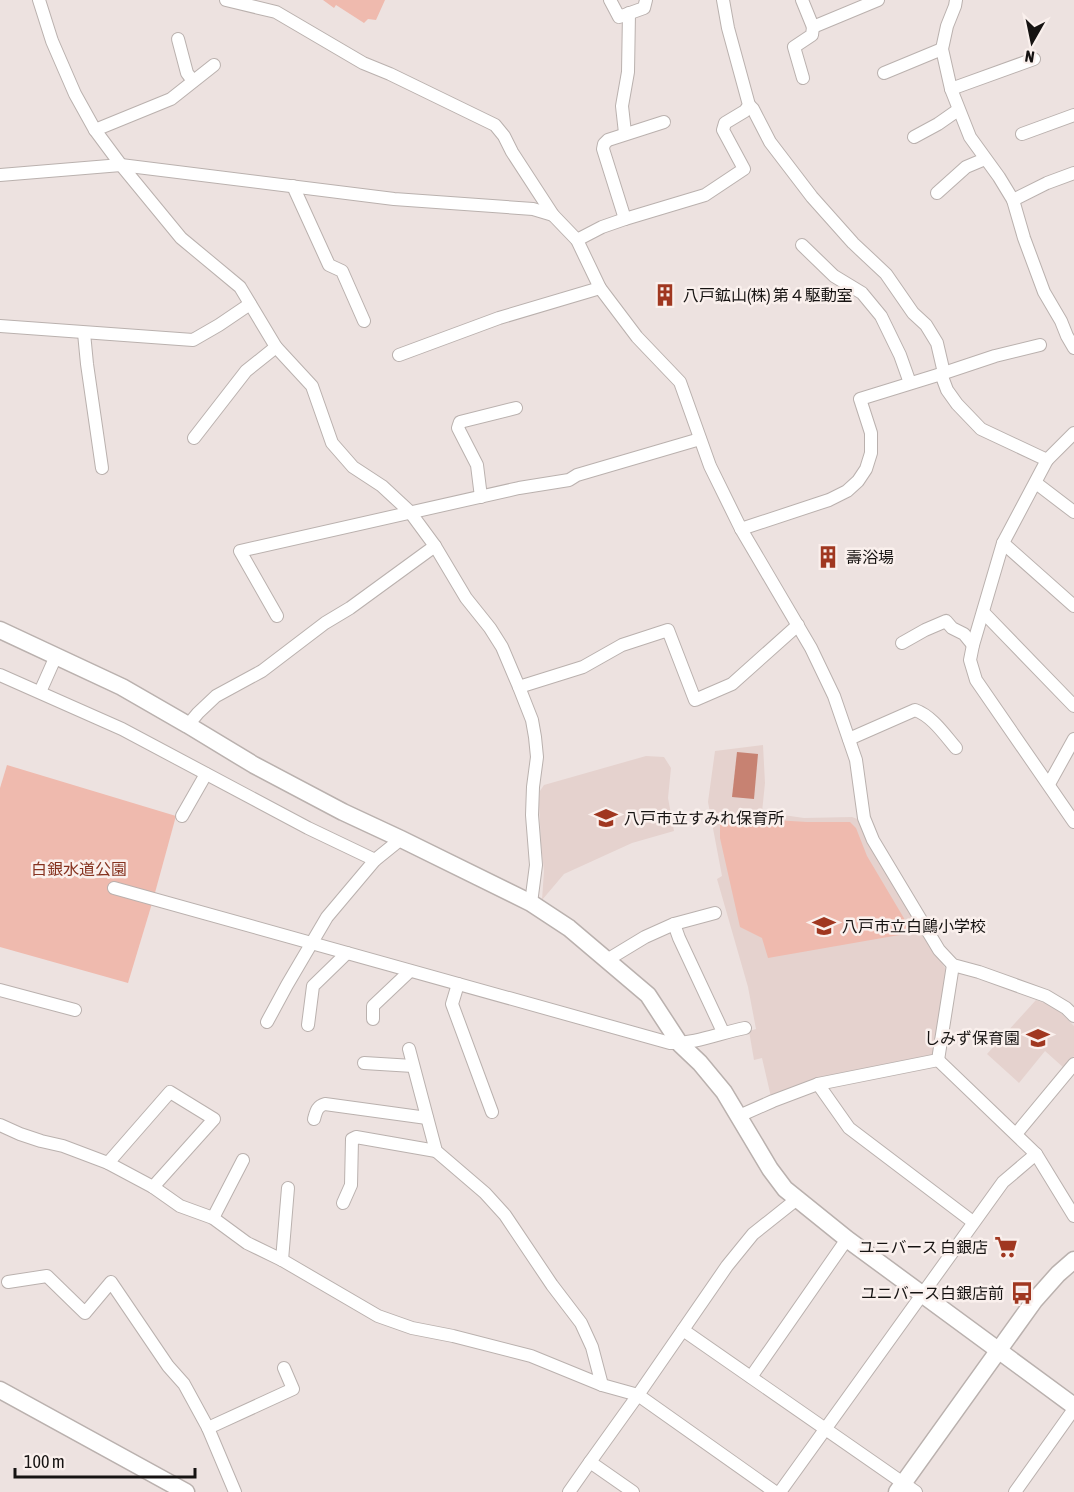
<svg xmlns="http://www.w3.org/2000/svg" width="1074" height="1492" viewBox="0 0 1074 1492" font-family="'Asap Condensed','Noto Sans JP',sans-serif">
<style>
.built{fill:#e5d2ce}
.green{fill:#efbaae}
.water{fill:#c78272}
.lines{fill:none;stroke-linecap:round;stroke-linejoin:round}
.street-casing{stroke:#bab1ae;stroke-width:14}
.secondary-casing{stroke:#bab1ae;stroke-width:19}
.street{stroke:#fff;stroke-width:12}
.secondary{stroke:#fff;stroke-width:16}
.labels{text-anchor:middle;stroke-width:5;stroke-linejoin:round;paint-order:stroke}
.poi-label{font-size:16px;fill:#161312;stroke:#faf0ed;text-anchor:start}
.park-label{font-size:16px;fill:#863320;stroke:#faf0ed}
</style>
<rect width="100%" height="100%" fill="#ede2e0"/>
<g class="built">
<polygon points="763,745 765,783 762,812 804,818 852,817 860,820 931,946 947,971 934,1053 931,1056 771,1097 762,1058 754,1060 749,1031 756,1029 748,987 717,879 722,876 708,802 715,751"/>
<polygon points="646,756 664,757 671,768 668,798 674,831 632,843 564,874 542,900 544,871 541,844 539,804 540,791 544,785"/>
<polygon points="1036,1000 1050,1005 1060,1012 1074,1026 1074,1056 1064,1068 1045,1051 1019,1083 987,1054"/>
</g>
<g class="green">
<polygon points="323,0 385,0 376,20 368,19 364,23 336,5 334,8"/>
<polygon points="7,765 176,816 153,900 128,983 0,947 0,788"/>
<polygon points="727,817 807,822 850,822 856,828 867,856 908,925 905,934 768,958 762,938 740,927 720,838 720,823"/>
</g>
<polygon class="water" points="737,752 758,754 754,799 732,797"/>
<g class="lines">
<g class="street-casing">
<g id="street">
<polyline points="39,0 52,41 75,94 95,130 121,165 181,238 240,287 276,347 312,386 332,443 353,467 382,486 410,512 435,546 466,598 490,628 502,647 519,687 532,720 535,737 537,757 533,787 532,815 536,865 531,903"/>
<polyline points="226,0 276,12 363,63 390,74 495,125 504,136 512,152 553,215 577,240 600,288 637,337 680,382 710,466 741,529 811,648 834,696 856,760 864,818 873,840 939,950 953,965 979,972 1046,996 1066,1008 1074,1016"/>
<polyline points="610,0 619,17 644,8 646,0"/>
<polyline points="802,0 813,27 878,0"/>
<polyline points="956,0 955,6 947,26 942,49 951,89 970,137 999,177 1013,200 1024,238 1044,292 1061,321 1067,336 1074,348"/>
<polyline points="178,39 187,73 193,81"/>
<polyline points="884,73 942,49"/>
<polyline points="803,78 794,47 812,35 813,27"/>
<polyline points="951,89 1034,59"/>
<polyline points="749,105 753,109 770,142 812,197 853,243 886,274 913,313 926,325 937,343 944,373"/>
<polyline points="95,130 171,99 214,65"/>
<polyline points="625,133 622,106 628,72 629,13"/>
<polyline points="1022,134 1074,115"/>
<polyline points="914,137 938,124 958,110"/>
<polyline points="0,175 121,165 394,199 533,209 553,215"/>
<polyline points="293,186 329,265 342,271 364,321"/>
<polyline points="937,193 966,167 985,159"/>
<polyline points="1013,200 1047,183 1074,173"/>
<polyline points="625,219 603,149 604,144 608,140 664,122"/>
<polyline points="577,240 602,227 625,219 705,195 744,169 723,130 725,123 745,111 749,105 728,28 723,0"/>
<polyline points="802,245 834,276 862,293 881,316 900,355 910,383"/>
<polyline points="0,326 193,340 219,325 250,304"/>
<polyline points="84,333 87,364 102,468"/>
<polyline points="399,355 499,318 600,288"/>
<polyline points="941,374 995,356 1040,345"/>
<polyline points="194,438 246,371 276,347"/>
<polyline points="1047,460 1074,433"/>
<polyline points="1036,483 1074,512"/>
<polyline points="481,497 477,465 458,428 460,422 516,408"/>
<polyline points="741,529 829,500 847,491 858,481 866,469 871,453 871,433 860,399 941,374 947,390 957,404 981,429 1047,460 1003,543 973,645 970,660 976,680 1074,822"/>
<polyline points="1003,543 1074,606"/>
<polyline points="983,612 1074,706"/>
<polyline points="277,616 240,551 519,488 569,480 577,475 700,439"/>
<polyline points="902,643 925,630 946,621 952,628 964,634 973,645"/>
<polyline points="0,675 122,729 308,828 375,860"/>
<polyline points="519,687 583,667 622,645 668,630 695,700 732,684 798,625"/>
<polyline points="40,692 56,656"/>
<polyline points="188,725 198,713 216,696 262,671 325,623 350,608 435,546"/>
<path d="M 849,739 L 915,710 C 932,716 944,734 956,748"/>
<polyline points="1049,784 1074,739"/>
<polyline points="182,816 206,774"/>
<path d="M 114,888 L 670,1043 C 695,1044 720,1033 745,1028"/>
<polyline points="674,924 679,938 723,1032"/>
<polyline points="607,960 645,937 674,924 715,913"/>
<polyline points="458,984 452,1004 492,1112"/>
<polyline points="0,990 75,1010"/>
<polyline points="373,1019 373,1006 410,971"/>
<polyline points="267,1022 287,985 327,917 375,860 401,839"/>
<polyline points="308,1025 313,986 347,953"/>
<polyline points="409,1049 436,1151 485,1193 505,1215 552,1285 581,1323 592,1347 602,1385"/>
<polyline points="938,1060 1036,1154 1074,1216"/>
<polyline points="364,1063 413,1066"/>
<polyline points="818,1084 849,1128 973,1222"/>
<polyline points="739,1116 773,1101 818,1084 938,1060 953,965"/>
<path d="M 314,1119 C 316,1112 317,1106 325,1104 L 427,1118"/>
<polyline points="0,1125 20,1134 41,1141 63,1146 108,1163 153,1187 180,1206 213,1218 247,1243 282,1260 378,1316 412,1328 453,1336 531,1356 602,1385 638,1395 775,1492"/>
<polyline points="1016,1134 1074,1064"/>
<polyline points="108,1163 170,1092 214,1119 153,1187"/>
<polyline points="343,1203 351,1185 352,1139 356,1137 436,1151"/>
<polyline points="213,1218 243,1160"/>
<polyline points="282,1260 288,1188"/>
<polyline points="8,1282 47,1276 85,1313 111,1282 168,1366 184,1384 208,1428 235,1492"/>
<polyline points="683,1330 916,1492"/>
<polyline points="751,1377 847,1239"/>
<polyline points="208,1428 293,1389 284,1368"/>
<polyline points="590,1462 638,1395 727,1266 753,1234 797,1199"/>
<polyline points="569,1492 590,1462 633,1492"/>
<polyline points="780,1492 1003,1182 1036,1154"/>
<polyline points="1015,1492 1074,1409"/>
</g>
</g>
<g class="secondary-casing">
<g id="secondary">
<polyline points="0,630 122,687 188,725 254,765 343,812 401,839 531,903 569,928 648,995 680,1044 700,1063 724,1092 770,1169 785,1189 847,1239 1074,1406"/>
<polyline points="0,1390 186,1492"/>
<polyline points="897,1492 1034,1301 1058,1274 1074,1260"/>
</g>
</g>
<use href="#street" class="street"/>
<use href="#secondary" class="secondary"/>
</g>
<defs>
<g id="building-bare" transform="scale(1.8)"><path d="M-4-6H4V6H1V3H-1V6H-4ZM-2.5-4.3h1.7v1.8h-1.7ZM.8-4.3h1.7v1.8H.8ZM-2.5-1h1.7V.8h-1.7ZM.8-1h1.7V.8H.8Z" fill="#a03720" stroke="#faf0ed" stroke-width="2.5" paint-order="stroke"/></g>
<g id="school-bare" transform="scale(1.8)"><path d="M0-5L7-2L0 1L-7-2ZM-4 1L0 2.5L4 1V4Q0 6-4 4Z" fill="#a03720" stroke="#faf0ed" stroke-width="2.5" paint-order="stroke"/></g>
<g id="supermarket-bare" transform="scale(1.8)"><path d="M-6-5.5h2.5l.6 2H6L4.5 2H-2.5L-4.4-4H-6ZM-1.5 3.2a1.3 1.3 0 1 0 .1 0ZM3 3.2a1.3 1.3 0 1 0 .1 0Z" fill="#a03720" stroke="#faf0ed" stroke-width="2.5" paint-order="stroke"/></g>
<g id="bus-bare" transform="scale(1.8)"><path d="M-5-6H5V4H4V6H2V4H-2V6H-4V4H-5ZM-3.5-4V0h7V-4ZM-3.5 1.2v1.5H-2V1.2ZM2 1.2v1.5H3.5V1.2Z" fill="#a03720" stroke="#faf0ed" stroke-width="2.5" paint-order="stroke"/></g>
</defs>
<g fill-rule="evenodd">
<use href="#building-bare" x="665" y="295"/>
<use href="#building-bare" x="828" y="557"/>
<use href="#school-bare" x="606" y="818"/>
<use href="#school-bare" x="824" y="926"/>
<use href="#school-bare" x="1038" y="1038"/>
<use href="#supermarket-bare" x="1006" y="1247"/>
<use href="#bus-bare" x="1022" y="1293"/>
</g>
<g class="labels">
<g class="poi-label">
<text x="683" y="301">八戸鉱山(株) 第４駆動室</text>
<text x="846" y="563">壽浴場</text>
<text x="624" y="824">八戸市立すみれ保育所</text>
<text x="842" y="932">八戸市立白鷗小学校</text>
<text x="1020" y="1044" text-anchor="end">しみず保育園</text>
<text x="988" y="1253" text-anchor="end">ユニバース 白銀店</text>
<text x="1004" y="1299" text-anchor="end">ユニバース白銀店前</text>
</g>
<g class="park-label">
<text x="79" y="875">白銀水道公園</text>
</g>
</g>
<g transform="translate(1032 42) rotate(189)" stroke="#faf0ed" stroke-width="4.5" paint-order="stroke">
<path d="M0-4.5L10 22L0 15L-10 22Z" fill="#161312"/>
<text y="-9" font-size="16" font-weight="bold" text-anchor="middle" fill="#161312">N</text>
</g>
<path d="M15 1468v9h180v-9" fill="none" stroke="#161312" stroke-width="3"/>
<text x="24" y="1468" font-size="18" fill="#161312" stroke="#faf0ed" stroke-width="4.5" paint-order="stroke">100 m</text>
</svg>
